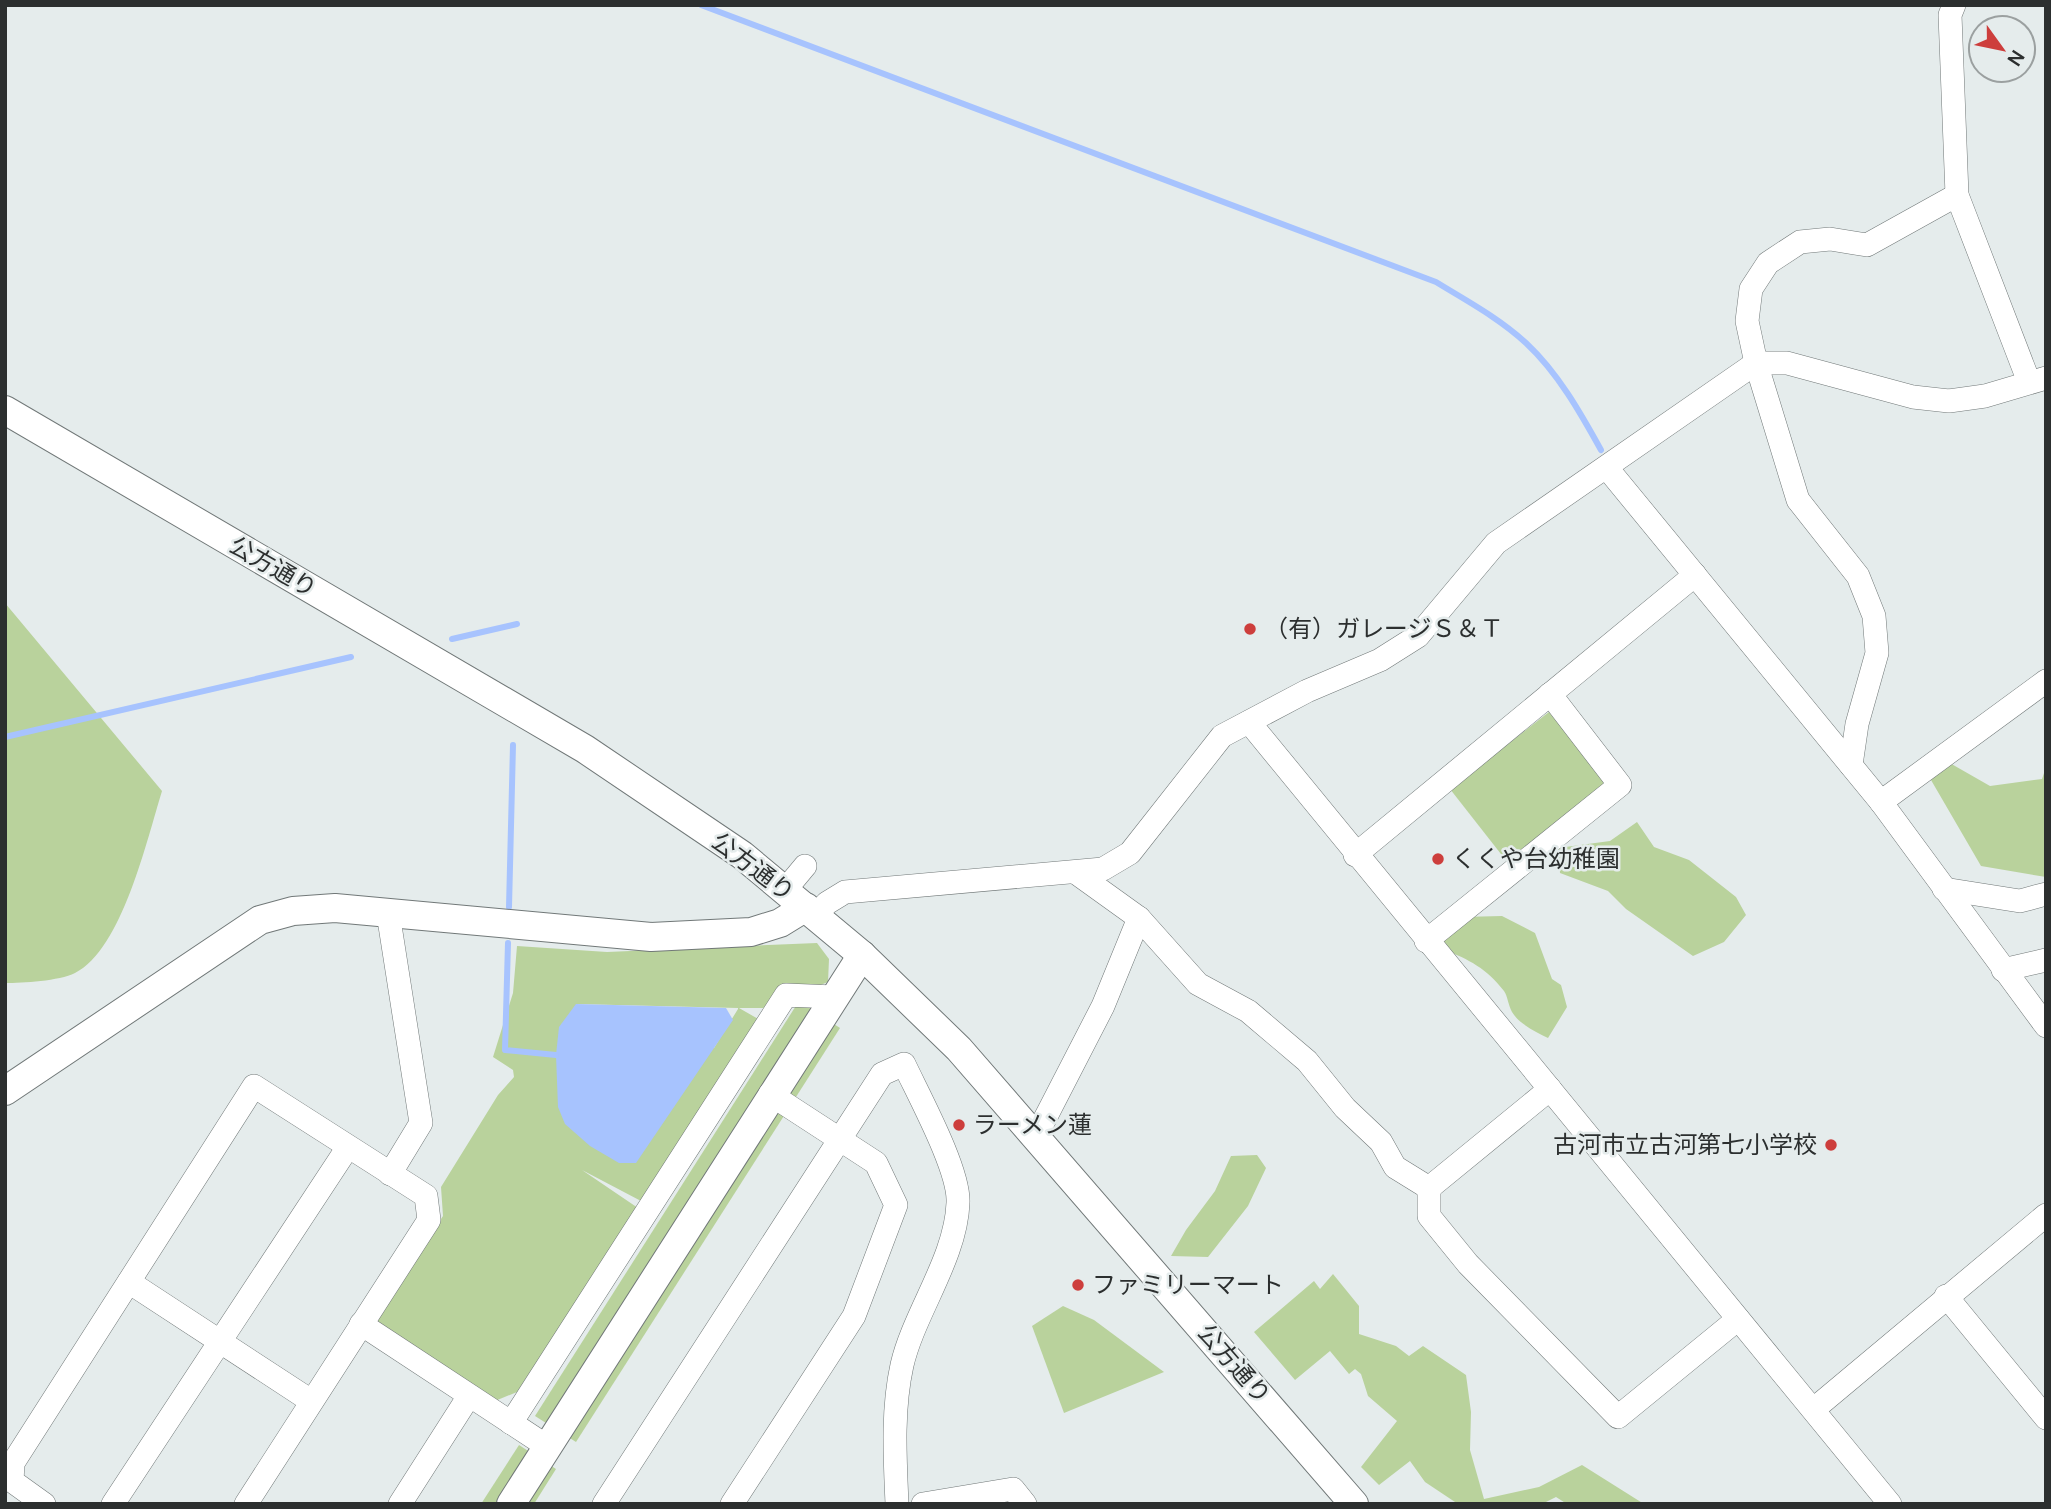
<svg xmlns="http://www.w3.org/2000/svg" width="2051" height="1509" viewBox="0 0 2051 1509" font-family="Manrope,'Noto Sans JP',sans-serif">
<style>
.green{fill:#b9d29c;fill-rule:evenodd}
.water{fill:#a7c3fe}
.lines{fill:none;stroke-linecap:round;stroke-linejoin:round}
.stream{stroke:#a7c3fe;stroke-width:6}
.minor-casing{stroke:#717878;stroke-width:24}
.tertiary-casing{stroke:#717878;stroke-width:30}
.minor{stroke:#fff;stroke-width:23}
.tertiary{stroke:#fff;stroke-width:28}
.poi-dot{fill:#cd3e3c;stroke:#e5ecec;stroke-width:2.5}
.labels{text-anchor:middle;stroke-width:5;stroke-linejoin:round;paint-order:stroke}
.street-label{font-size:24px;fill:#2c2f2f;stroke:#e5ecec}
.poi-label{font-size:24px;fill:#2c2f2f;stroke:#e5ecec;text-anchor:start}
</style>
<rect width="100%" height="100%" fill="#e5ecec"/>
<g class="green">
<path d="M 5,603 L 162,791 C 147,839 122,950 75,973 C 59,981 23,983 5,983 Z"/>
<polygon points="1549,712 1608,784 1508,863 1450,789"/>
<polygon points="1941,758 1990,786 2042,779 2046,767 2046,877 1981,866 1931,780"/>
<polygon points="1637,822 1654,847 1689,860 1736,897 1746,915 1724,942 1693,956 1626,909 1608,891 1560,873 1558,848 1610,841"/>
<path d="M 1502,916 L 1535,933 L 1552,979 L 1561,985 L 1567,1007 L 1548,1038 C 1536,1032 1519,1024 1512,1012 C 1508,1005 1508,997 1504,991 C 1487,969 1469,959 1444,950 L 1444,932 L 1462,917 Z"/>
<path d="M 817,943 L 829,959 L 828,982 L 763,1008 L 739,1008 L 760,1020 L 641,1201 L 582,1170 L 638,1208 L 517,1392 L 495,1401 L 372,1321 L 443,1216 L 441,1187 L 498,1095 L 514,1077 L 513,1070 L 493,1057 L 513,993 L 517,946 L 607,952 ZM 576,1004 L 738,1008 L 738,1009 L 714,1048 Z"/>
<polygon points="799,1001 840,1028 576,1442 535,1416"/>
<polygon points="1257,1155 1266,1168 1248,1206 1208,1257 1171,1256 1186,1230 1215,1191 1231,1156"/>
<polygon points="1333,1274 1359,1306 1359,1334 1396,1346 1409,1356 1423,1346 1466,1375 1471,1412 1470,1450 1484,1499 1539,1487 1582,1465 1644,1504 1567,1504 1556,1497 1542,1504 1458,1504 1425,1482 1410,1461 1379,1485 1361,1467 1397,1421 1368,1396 1361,1374 1355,1369 1349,1374 1330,1351 1295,1380 1254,1332 1314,1281 1320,1289"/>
<polygon points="1063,1306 1094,1320 1164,1372 1064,1413 1032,1326"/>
<polygon points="519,1445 556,1469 534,1504 481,1504"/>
</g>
<polygon class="water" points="576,1004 726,1008 733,1020 636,1163 619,1163 590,1146 565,1124 558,1107 556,1055 559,1027"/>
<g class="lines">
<g class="stream">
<path d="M 701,5 L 1436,282 C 1467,301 1499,318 1526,343 C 1558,373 1580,412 1601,450"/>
<polyline points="452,639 517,624"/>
<polyline points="5,737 351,657"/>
<polyline points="509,907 513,745"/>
<polyline points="508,943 505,1050 556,1055"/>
</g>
<g class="minor-casing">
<g id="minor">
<polyline points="1954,5 1950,15 1957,195 2029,382"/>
<polyline points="1607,468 1881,802 2046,1026"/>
<polyline points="1249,722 1890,1504"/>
<polyline points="1851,765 1857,724 1877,653 1874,616 1858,576 1798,500 1756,363 1747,321 1751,289 1768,263 1800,242 1830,239 1867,245 1957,195"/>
<polyline points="1881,802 2046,681"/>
<polyline points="1355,855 1695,575"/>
<polyline points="1944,889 2020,901 2046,894"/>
<polyline points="785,890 805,866"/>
<polyline points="388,913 421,1123 390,1174"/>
<polyline points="816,915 827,903 845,892 1103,869 1130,853 1222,736 1307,691 1380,660 1418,636 1496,543 1756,363 1787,363 1913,397 1949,401 1985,396 2046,378"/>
<polyline points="1139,918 1198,984 1248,1011 1307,1061 1345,1108 1381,1142 1395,1167 1429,1188 1550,1089"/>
<polyline points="1426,941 1620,785 1550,694"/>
<polyline points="2003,970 2046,960"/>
<polyline points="1036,1136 1103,1006 1139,918 1075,872"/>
<polyline points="1429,1188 1429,1216 1468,1264 1618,1417 1738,1319"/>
<polyline points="129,1282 311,1401"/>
<polyline points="1946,1296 2046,1418"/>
<polyline points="361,1324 548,1447"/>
<polyline points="1814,1409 2046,1215"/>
<polyline points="511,1423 786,995 834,997"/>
<polyline points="44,1504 12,1481 13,1463 254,1086 426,1196 429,1220 246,1504"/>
<polyline points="113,1504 348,1147"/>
<polyline points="400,1504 469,1396"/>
<path d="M 604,1504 L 882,1074 L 904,1064 C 919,1096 960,1171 958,1203 C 956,1258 914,1313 902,1365 C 892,1410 895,1458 897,1504"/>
<polyline points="732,1504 854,1316 896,1205 876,1163 770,1094"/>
<polyline points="923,1504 1013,1489 1025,1504"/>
</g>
</g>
<g class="tertiary-casing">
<g id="tertiary">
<polyline points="5,410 585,749 742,855 862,955 959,1049 1354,1504"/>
<polyline points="5,1091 260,920 293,911 335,908 651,937 751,932 780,923 806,907"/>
<polyline points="511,1504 862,955"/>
</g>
</g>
<use href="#minor" class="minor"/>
<use href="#tertiary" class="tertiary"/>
</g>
<g class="poi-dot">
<circle cx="1250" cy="629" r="7"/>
<circle cx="1438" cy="859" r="7"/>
<circle cx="959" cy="1125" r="7"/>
<circle cx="1831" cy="1145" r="7"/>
<circle cx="1078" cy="1285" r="7"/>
</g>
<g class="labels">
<g class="street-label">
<text transform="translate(273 567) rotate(30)" y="8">公方通り</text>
<text transform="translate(753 867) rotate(37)" y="8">公方通り</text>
<text transform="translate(1234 1364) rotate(49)" y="8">公方通り</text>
</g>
<g class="poi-label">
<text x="1264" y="637">（有）ガレージＳ＆Ｔ</text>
<text x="1452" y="867">くくや台幼稚園</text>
<text x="973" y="1133">ラーメン蓮</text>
<text x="1817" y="1153" text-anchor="end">古河市立古河第七小学校</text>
<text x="1092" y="1293">ファミリーマート</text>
</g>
</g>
<rect width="2051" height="1509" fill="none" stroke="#2c2f2f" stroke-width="14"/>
<g transform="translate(2002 49) rotate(123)"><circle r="33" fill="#e5ecec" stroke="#9ba0a0" stroke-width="2"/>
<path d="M0-5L12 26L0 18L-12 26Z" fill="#cd3e3c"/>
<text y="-10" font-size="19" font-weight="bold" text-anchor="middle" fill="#2c2f2f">N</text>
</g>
</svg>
